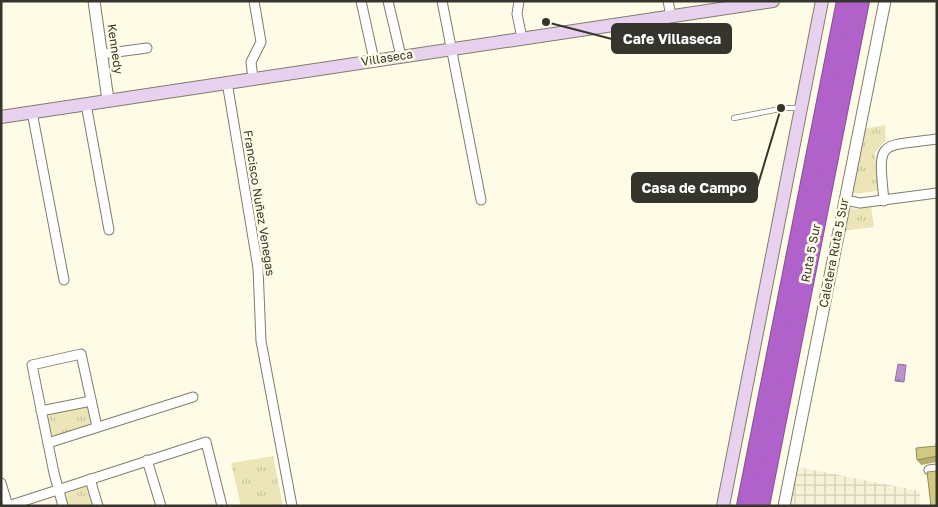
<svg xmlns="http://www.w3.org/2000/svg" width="938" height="507" viewBox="0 0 938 507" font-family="'Golos Text',sans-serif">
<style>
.industrial{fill:url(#industrial-grid)}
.grass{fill:url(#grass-tufts)}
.water{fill:url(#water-ripples);stroke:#94759b}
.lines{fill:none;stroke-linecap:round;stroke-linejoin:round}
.service-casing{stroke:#7f7d6b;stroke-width:6}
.minor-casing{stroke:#7f7d6b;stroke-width:11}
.tertiary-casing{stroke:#7f7d6b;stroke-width:13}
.secondary-casing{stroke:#7f7d6b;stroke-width:14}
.motorway-casing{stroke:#865293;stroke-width:18}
.service{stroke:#fff;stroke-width:4.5}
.minor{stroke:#fff;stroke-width:9}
.tertiary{stroke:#fff;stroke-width:11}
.secondary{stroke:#e8d0ef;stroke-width:12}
.motorway{stroke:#b161ca;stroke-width:16}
.wall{fill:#b5ac6d}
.building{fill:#d2c87f;stroke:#938c59}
.labels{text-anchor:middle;stroke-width:5;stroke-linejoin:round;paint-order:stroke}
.street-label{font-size:12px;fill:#36352d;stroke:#fefce7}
.leader{fill:none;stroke:#36352d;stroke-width:2}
.callout-dot{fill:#36352d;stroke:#fefce7;stroke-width:2}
.callout{fill:#36352d;stroke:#36352d;stroke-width:2}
.callout-label{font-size:14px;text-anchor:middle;font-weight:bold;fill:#fff}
</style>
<defs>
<pattern id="industrial-grid" width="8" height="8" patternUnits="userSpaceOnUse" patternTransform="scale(1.25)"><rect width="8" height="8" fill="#f6f2d6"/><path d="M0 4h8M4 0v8" fill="none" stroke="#d4d0b8"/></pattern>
<pattern id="grass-tufts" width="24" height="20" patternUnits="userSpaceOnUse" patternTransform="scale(1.25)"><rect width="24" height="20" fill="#ebe5b8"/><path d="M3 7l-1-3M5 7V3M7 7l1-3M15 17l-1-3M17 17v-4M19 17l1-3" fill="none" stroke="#cac59e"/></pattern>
<pattern id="water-ripples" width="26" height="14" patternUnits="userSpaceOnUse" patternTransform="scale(1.25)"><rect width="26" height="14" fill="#bc91ca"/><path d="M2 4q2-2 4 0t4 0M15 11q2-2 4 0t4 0" fill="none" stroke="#9a77a4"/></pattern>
</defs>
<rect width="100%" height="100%" fill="#fefce7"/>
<polygon class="industrial" points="798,467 920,491 920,506 790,506"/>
<g class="grass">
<polygon points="885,125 886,140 875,152 878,191 848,194 863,129"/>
<polygon points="871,206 874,227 841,231 846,207 856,209"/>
<polygon points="86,405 92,423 91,426 55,437 51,435 47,418 50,413"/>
<polygon points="273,456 283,506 241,506 231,463"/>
<polygon points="89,485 95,506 67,506 63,495"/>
</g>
<polygon class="water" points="898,364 906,365 904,382 895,381"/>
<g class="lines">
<g class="service-casing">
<polyline id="service" points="734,118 785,108 799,108"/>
</g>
<g class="minor-casing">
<g id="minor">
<polyline points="361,1 374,60"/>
<polyline points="388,1 401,56"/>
<polyline points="442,1 481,200"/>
<polyline points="519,1 517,14 522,38"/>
<polyline points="668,1 671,16"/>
<polyline points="102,54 147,48"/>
<polyline points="253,79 251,62 261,42 254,1"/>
<polyline points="227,82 258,268 261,341 292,506"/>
<polyline points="86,104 109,230"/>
<polyline points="32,112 64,280"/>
<polyline points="845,200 860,203 937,193"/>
<path d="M 884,201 C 878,139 877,147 937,139"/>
<polyline points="41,411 91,401"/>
<polyline points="48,443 193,397"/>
<polyline points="147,460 161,506"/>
<polyline points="929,470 937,469"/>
<polyline points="90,479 98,506"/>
<polyline points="1,483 8,506"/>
<polyline points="8,506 206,442 222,506"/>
<polyline points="63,506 54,473 32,365 81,354 97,427"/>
</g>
</g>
<g class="tertiary-casing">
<g id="tertiary">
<polyline points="94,1 108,100"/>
<polyline points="784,506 885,1"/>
</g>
</g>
<g class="secondary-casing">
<g id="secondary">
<polyline points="1,117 773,1"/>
<polyline points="723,506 822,1"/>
</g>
</g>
<g class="motorway-casing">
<g id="motorway">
<polyline points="745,506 845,1"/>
<polyline points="761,506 861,1"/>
</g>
</g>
<use href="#service" class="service"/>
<use href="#minor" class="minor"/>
<use href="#tertiary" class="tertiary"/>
<use href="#secondary" class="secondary"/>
<use href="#motorway" class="motorway"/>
</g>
<polygon class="wall" points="937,443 937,462 921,465 917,460 936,446"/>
<g class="building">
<polygon points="936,443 937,443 937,456 917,460 916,448 936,446"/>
<polygon points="937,471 937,506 931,506 927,472"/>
</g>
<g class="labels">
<g class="street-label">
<text transform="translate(115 49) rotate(82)" y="4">Kennedy</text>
<text transform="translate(387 58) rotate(-9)" y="4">Villaseca</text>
<text transform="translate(259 203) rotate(81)" y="4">Francisco Nuñez Venegas</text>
<text transform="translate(811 253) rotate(-79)" y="4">Ruta 5 Sur</text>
<text transform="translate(834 253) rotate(-79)" y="4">Caletera Ruta 5 Sur</text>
</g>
</g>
<path class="leader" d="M546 22L612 39M781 108L757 188"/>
<g class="callout-dot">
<circle cx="546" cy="22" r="5"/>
<circle cx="781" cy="108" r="5"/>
</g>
<g class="callout">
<rect x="612" y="24" width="119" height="29" rx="5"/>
<rect x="632" y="173" width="125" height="29" rx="5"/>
</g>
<g class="callout-label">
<text x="672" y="44">Cafe Villaseca</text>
<text x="694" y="193">Casa de Campo</text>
</g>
<rect width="938" height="507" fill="none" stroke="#36352d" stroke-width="5"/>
</svg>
